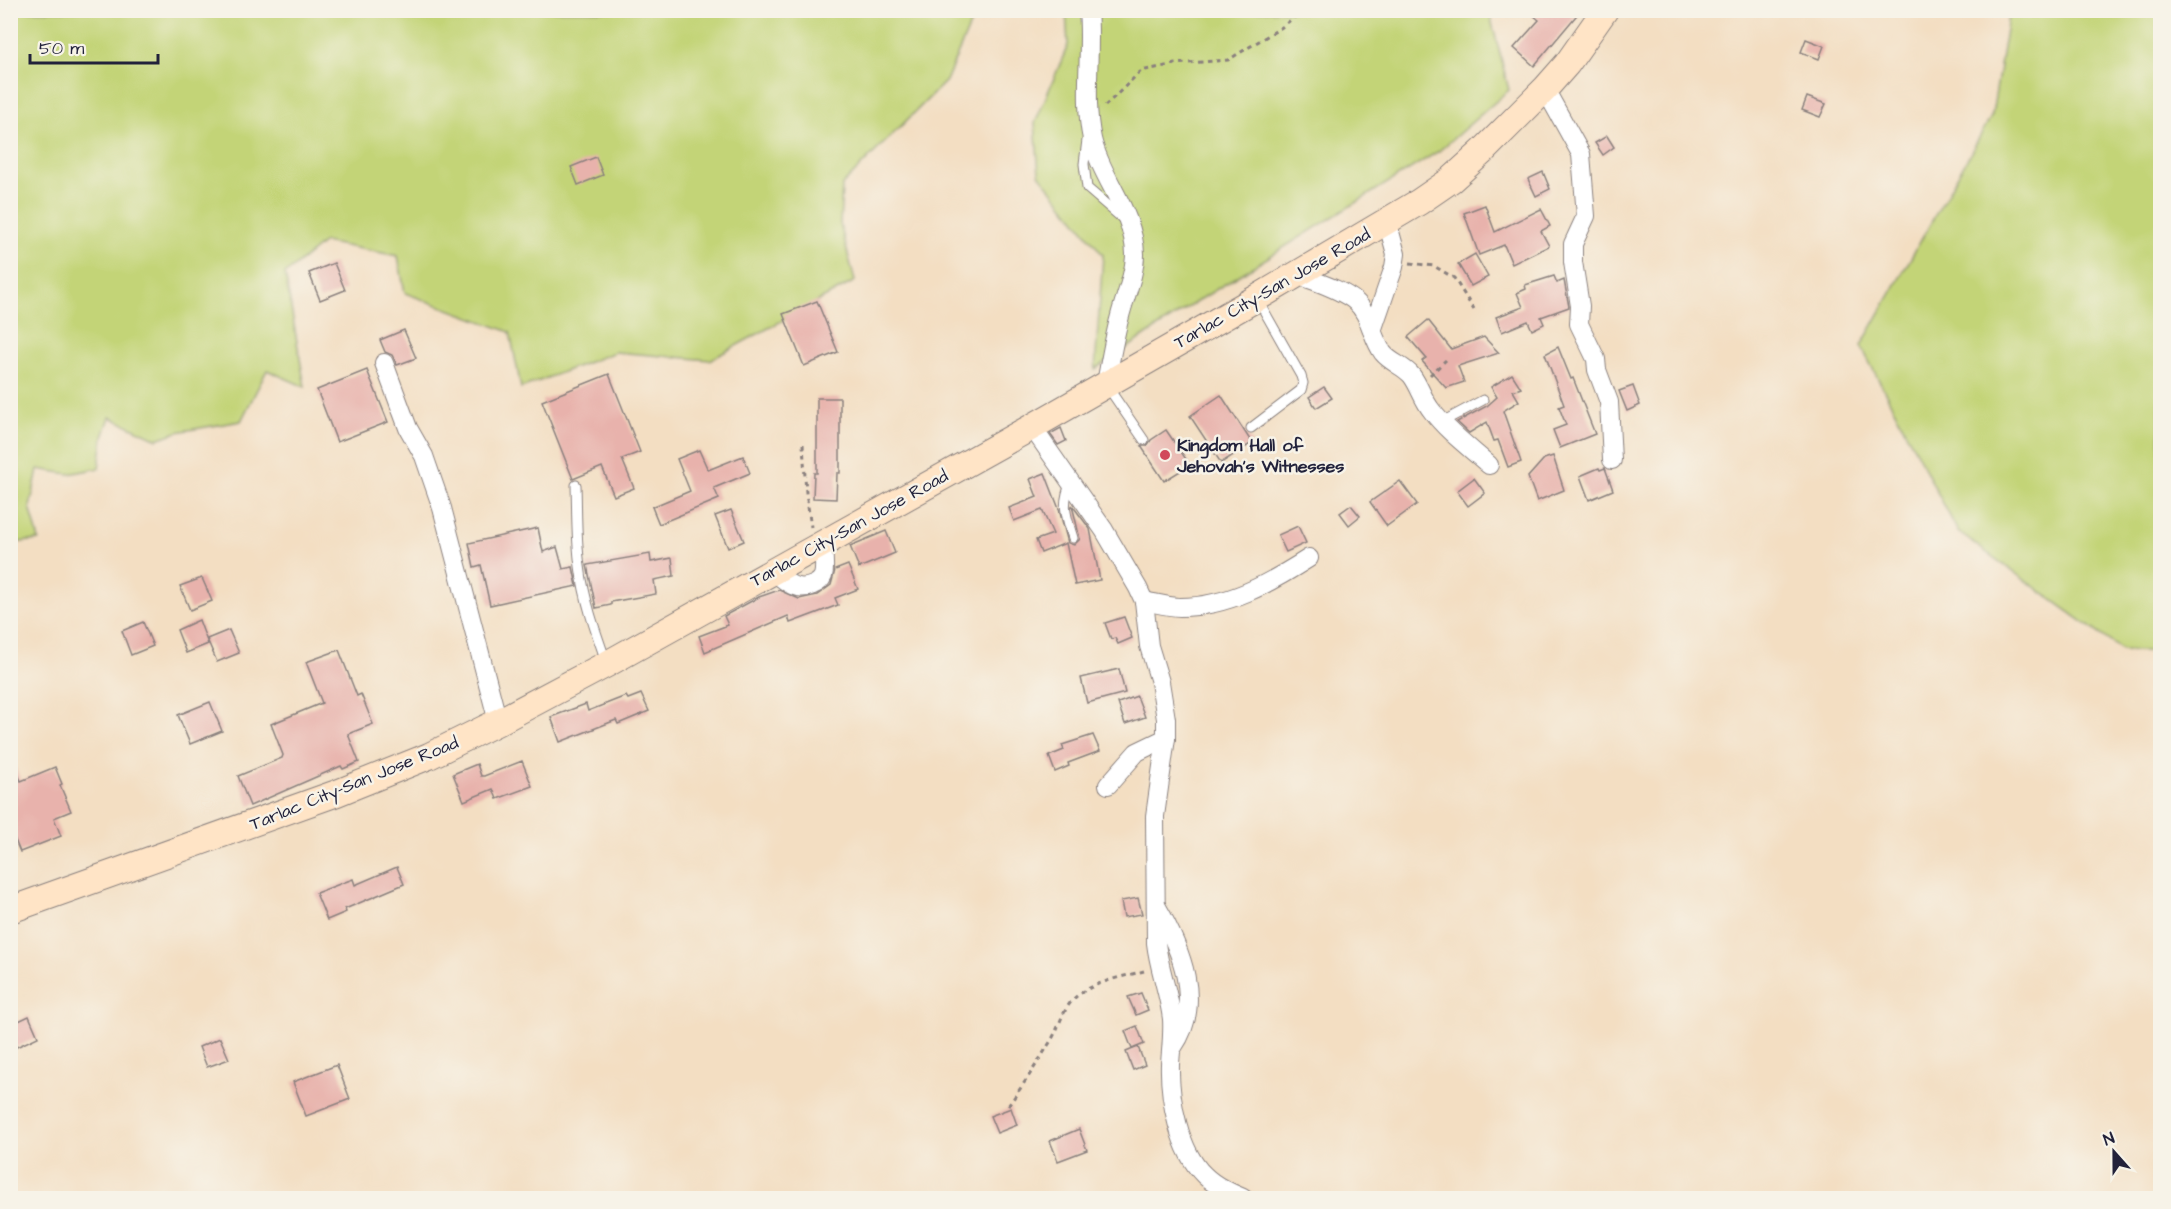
<svg xmlns="http://www.w3.org/2000/svg" width="2171" height="1209" viewBox="0 0 2171 1209" font-family="'Architects Daughter',sans-serif">
<style>
.green{fill:#c3d477;stroke:#727b59;stroke-width:1.5}
.building{fill:#e8b2ac}
.lines{fill:none;stroke-linecap:round;stroke-linejoin:round}
.lane-casing{stroke:#8a807e;stroke-width:11}
.street-casing{stroke:#8a807e;stroke-width:20}
.secondary-casing{stroke:#8a807e;stroke-width:28}
.path{stroke:#8a807e;stroke-width:3;stroke-dasharray:4.5 4.5;stroke-linecap:butt}
.lane{stroke:#fff;stroke-width:9}
.street{stroke:#fff;stroke-width:18}
.secondary{stroke:#ffe4c6;stroke-width:26}
.poi-dot{fill:#d1495b;stroke:#f7f3e8;stroke-width:2}
.labels{text-anchor:middle;stroke-width:5;stroke-linejoin:round;paint-order:stroke}
.street-label{font-size:18px;fill:#22223b;stroke:#f7f3e8}
.poi-label{font-size:18px;font-weight:bold;fill:#22223b;stroke:#f7f3e8;text-anchor:start}
</style>
<rect width="100%" height="100%" fill="#f7f3e8"/>
<filter id="ink" filterUnits="userSpaceOnUse"><feTurbulence type="fractalNoise" baseFrequency=".0167" numOctaves="2"/><feDisplacementMap in="SourceGraphic" scale="12" xChannelSelector="R" yChannelSelector="G"/><feConvolveMatrix kernelMatrix="1 2 1 2 8 2 1 2 1" color-interpolation-filters="sRGB"/></filter>
<filter id="wash" filterUnits="userSpaceOnUse"><feTurbulence type="fractalNoise" baseFrequency=".008" numOctaves="4" result="noise"/><feDisplacementMap in="SourceGraphic" scale="24" xChannelSelector="R" yChannelSelector="G"/><feGaussianBlur stdDeviation="1.35" result="paint"/><feColorMatrix in="noise" values="0 0 0 0 0 0 0 0 0 0 0 0 0 0 0 0 0 1.4 0 .05"/><feComposite in="paint" operator="in"/></filter>
<g filter="url(#wash)">
<rect width="100%" height="100%" fill="#f3dec2"/>
<g class="green">
<polygon points="11,11 976,11 946,81 842,185 840,224 855,281 710,360 615,352 521,388 510,332 405,293 398,256 324,242 285,274 305,387 267,370 241,421 177,432 157,439 110,417 103,437 99,468 69,474 38,469 30,507 39,540 11,543"/>
<polygon points="1066,11 1489,11 1509,90 1439,151 1201,299 1095,369 1103,255 1039,174 1035,123 1068,45"/>
<polygon points="2009,11 2160,11 2160,652 2122,650 1958,532 1861,346 1992,115"/>
</g>
<g id="blocks">
<g class="building">
<polygon points="1527,10 1581,10 1534,66 1514,48 1539,20"/>
<polygon points="1806,39 1824,46 1819,59 1801,52"/>
<polygon points="1807,97 1826,104 1820,117 1802,110"/>
<polygon points="1607,136 1614,147 1603,155 1595,143"/>
<polygon points="596,157 603,175 578,185 571,167"/>
<polygon points="1543,172 1550,189 1536,196 1528,179"/>
<polygon points="1485,205 1495,232 1541,209 1550,226 1541,231 1549,246 1512,264 1504,245 1479,255 1464,213"/>
<polygon points="1475,254 1488,277 1471,286 1458,264"/>
<polygon points="334,263 345,290 320,300 309,273"/>
<polygon points="1554,276 1557,283 1564,280 1569,307 1541,317 1544,324 1532,330 1528,321 1502,332 1496,317 1523,307 1517,293 1526,289 1525,285"/>
<polygon points="817,301 838,352 804,366 783,314"/>
<polygon points="1428,320 1451,349 1484,337 1499,353 1458,366 1464,382 1446,388 1422,361 1426,358 1408,337"/>
<polygon points="404,330 416,358 397,365 392,355 385,352 380,340"/>
<polygon points="1558,347 1571,379 1573,378 1595,434 1560,448 1553,430 1566,425 1559,407 1564,405 1545,354"/>
<polygon points="367,370 388,422 337,442 317,390"/>
<polygon points="609,374 640,452 622,459 634,488 614,496 602,467 573,479 542,401"/>
<polygon points="1512,374 1521,388 1513,391 1519,401 1503,411 1521,462 1508,467 1498,440 1494,441 1487,422 1469,433 1457,422 1487,406 1497,397 1491,387"/>
<polygon points="1633,386 1640,405 1627,411 1619,391"/>
<polygon points="1324,387 1332,398 1316,408 1309,397"/>
<polygon points="1221,395 1252,443 1221,463 1190,416"/>
<polygon points="817,398 840,398 840,473 837,473 836,499 813,498 814,473 817,473"/>
<polygon points="1061,428 1066,441 1058,445 1050,434"/>
<polygon points="1166,430 1190,465 1164,481 1141,446 1147,446 1151,440"/>
<polygon points="699,450 708,470 743,456 750,473 714,488 719,499 659,524 652,507 690,491 677,459"/>
<polygon points="1553,456 1564,490 1537,501 1528,477 1544,459"/>
<polygon points="1599,468 1600,470 1605,468 1613,490 1589,500 1580,476"/>
<polygon points="1045,473 1059,509 1068,543 1074,545 1080,539 1072,505 1090,529 1100,580 1075,585 1066,543 1041,553 1036,540 1053,534 1042,510 1014,521 1009,508 1037,497 1030,479"/>
<polygon points="1474,478 1485,493 1468,506 1457,491"/>
<polygon points="1400,481 1417,504 1387,526 1370,502"/>
<polygon points="1351,505 1360,516 1349,525 1340,513"/>
<polygon points="731,510 744,541 728,548 715,516"/>
<polygon points="1298,526 1306,543 1286,552 1278,535"/>
<polygon points="538,528 543,552 557,547 563,569 573,567 577,586 490,605 481,565 474,567 469,543"/>
<polygon points="886,531 895,553 859,568 850,546"/>
<polygon points="650,554 651,562 672,558 674,576 654,580 656,594 611,602 611,605 596,608 587,565"/>
<polygon points="848,565 858,589 835,598 838,605 790,623 788,616 705,652 699,636 728,625 724,616 759,597 779,590 799,599 817,595 831,585 835,570"/>
<polygon points="202,578 212,601 190,610 180,586"/>
<polygon points="1124,617 1132,638 1118,644 1115,638 1111,639 1105,623"/>
<polygon points="199,620 208,644 186,653 177,630"/>
<polygon points="143,622 153,646 131,655 122,631"/>
<polygon points="229,630 239,653 217,662 207,639"/>
<polygon points="339,650 357,696 361,694 373,724 348,734 359,762 343,769 341,766 250,806 238,776 282,758 283,755 271,724 322,703 306,662"/>
<polygon points="1119,669 1125,693 1087,703 1081,678"/>
<polygon points="641,694 649,711 618,724 616,720 560,742 551,717 586,704 588,711 626,696 628,699"/>
<polygon points="1137,696 1145,717 1125,724 1118,703"/>
<polygon points="210,702 222,731 190,744 178,715"/>
<polygon points="1093,735 1100,751 1068,763 1069,766 1055,772 1049,756 1064,750 1062,745"/>
<polygon points="10,756 21,781 55,767 62,784 60,785 71,811 54,818 61,836 20,852 10,828"/>
<polygon points="522,761 532,786 497,799 493,789 464,801 453,774 477,764 481,776 484,776"/>
<polygon points="397,867 404,884 345,909 346,912 327,920 316,893 353,879 355,885"/>
<polygon points="1138,898 1142,914 1124,917 1121,901"/>
<polygon points="1141,993 1148,1010 1136,1015 1128,997"/>
<polygon points="29,1016 38,1037 10,1050 10,1025"/>
<polygon points="1137,1026 1144,1044 1132,1049 1125,1031"/>
<polygon points="220,1038 229,1059 207,1067 199,1047"/>
<polygon points="1138,1047 1145,1065 1133,1070 1126,1052"/>
<polygon points="337,1065 350,1099 306,1116 293,1082"/>
<polygon points="1011,1108 1017,1125 997,1133 990,1116"/>
<polygon points="1079,1129 1087,1150 1058,1161 1050,1141"/>
</g>
</g>
</g>
<g filter="url(#ink)">
<use href="#blocks" fill-opacity="0" stroke="#8a807e" stroke-width="1.5"/>
<g class="lines">
<g class="lane-casing">
<g id="lane">
<polyline points="1087,140 1084,164 1087,188 1123,219"/>
<polyline points="1107,386 1144,440"/>
<polyline points="1442,422 1483,400"/>
<polyline points="1251,428 1301,390 1303,383 1301,376 1258,300"/>
<path d="M 1071,482 C 1061,505 1066,515 1073,538"/>
<path d="M 576,485 C 577,512 576,539 580,566 C 584,599 595,630 606,661"/>
</g>
</g>
<g class="street-casing">
<g id="street">
<path d="M 1088,10 C 1092,53 1083,97 1092,139 C 1101,178 1134,212 1135,254 C 1135,275 1125,296 1120,316 C 1114,338 1110,361 1106,384"/>
<polyline points="1545,89 1581,154 1586,216 1573,244 1573,262 1580,306 1579,324 1596,359 1597,370 1609,402 1612,460"/>
<path d="M 1297,274 C 1315,282 1339,288 1355,301 C 1371,315 1371,337 1383,353 C 1391,363 1404,366 1412,376 C 1420,387 1423,400 1432,411 C 1447,431 1470,448 1489,465"/>
<polyline points="1372,331 1394,267 1396,254 1387,221"/>
<polyline points="384,363 408,428 424,456 442,508 498,722"/>
<path d="M 1032,427 L 1104,530 L 1138,588 L 1144,601 L 1149,646 L 1160,682 L 1166,719 L 1166,738 L 1155,816 L 1156,943 C 1159,969 1169,993 1172,1019 C 1173,1034 1171,1049 1170,1064 C 1169,1098 1179,1151 1204,1175 C 1215,1186 1229,1192 1243,1198"/>
<path d="M 772,570 C 785,581 796,593 813,585 C 818,583 821,581 823,576 C 826,566 823,553 822,543"/>
<path d="M 1144,601 C 1155,603 1168,607 1180,607 C 1228,607 1270,583 1309,558"/>
<polyline points="1108,785 1137,752 1166,738"/>
<path d="M 1157,907 C 1181,949 1204,1003 1173,1047"/>
</g>
</g>
<g class="secondary-casing">
<polyline id="secondary" points="10,910 337,793 429,756 498,722 607,664 1032,427 1257,298 1419,202 1451,180 1482,152 1545,89 1567,64 1605,10"/>
</g>
<g class="path">
<polyline points="1105,106 1141,71 1175,64 1228,60 1282,27 1303,10"/>
<polyline points="1410,263 1434,266 1454,278 1474,310"/>
<polyline points="1430,375 1446,360"/>
<polyline points="803,444 806,493 811,527"/>
<path d="M 1008,1106 C 1024,1084 1038,1062 1052,1039 C 1061,1023 1063,1007 1078,995 C 1097,981 1122,977 1144,971"/>
</g>
<use href="#lane" class="lane"/>
<use href="#street" class="street"/>
<use href="#secondary" class="secondary"/>
</g>
</g>
<circle class="poi-dot" cx="1165" cy="455" r="6"/>
<g class="labels">
<g class="street-label">
<text transform="translate(1272 288) rotate(-30)" y="6">Tarlac City-San Jose Road</text>
<text transform="translate(849 528) rotate(-29)" y="6">Tarlac City-San Jose Road</text>
<text transform="translate(354 783) rotate(-22)" y="6">Tarlac City-San Jose Road</text>
</g>
<g class="poi-label">
<text x="1177" y="451">Kingdom Hall of<tspan x="1177" dy="21">Jehovah's Witnesses</tspan></text>
</g>
</g>
<rect width="2171" height="1209" fill="none" stroke="#f7f3e8" stroke-width="36"/>
<g transform="translate(2114 1152) rotate(339)" stroke="#f7f3e8" stroke-width="4.5" paint-order="stroke">
<path d="M0-4.5L10 22L0 15L-10 22Z" fill="#22223b"/>
<text y="-9" font-size="16" font-weight="bold" text-anchor="middle" fill="#22223b">N</text>
</g>
<path d="M30 54v9h128v-9" fill="none" stroke="#22223b" stroke-width="3"/>
<text x="39" y="54" font-size="18" fill="#22223b" stroke="#f7f3e8" stroke-width="4.5" paint-order="stroke">50 m</text>
</svg>
